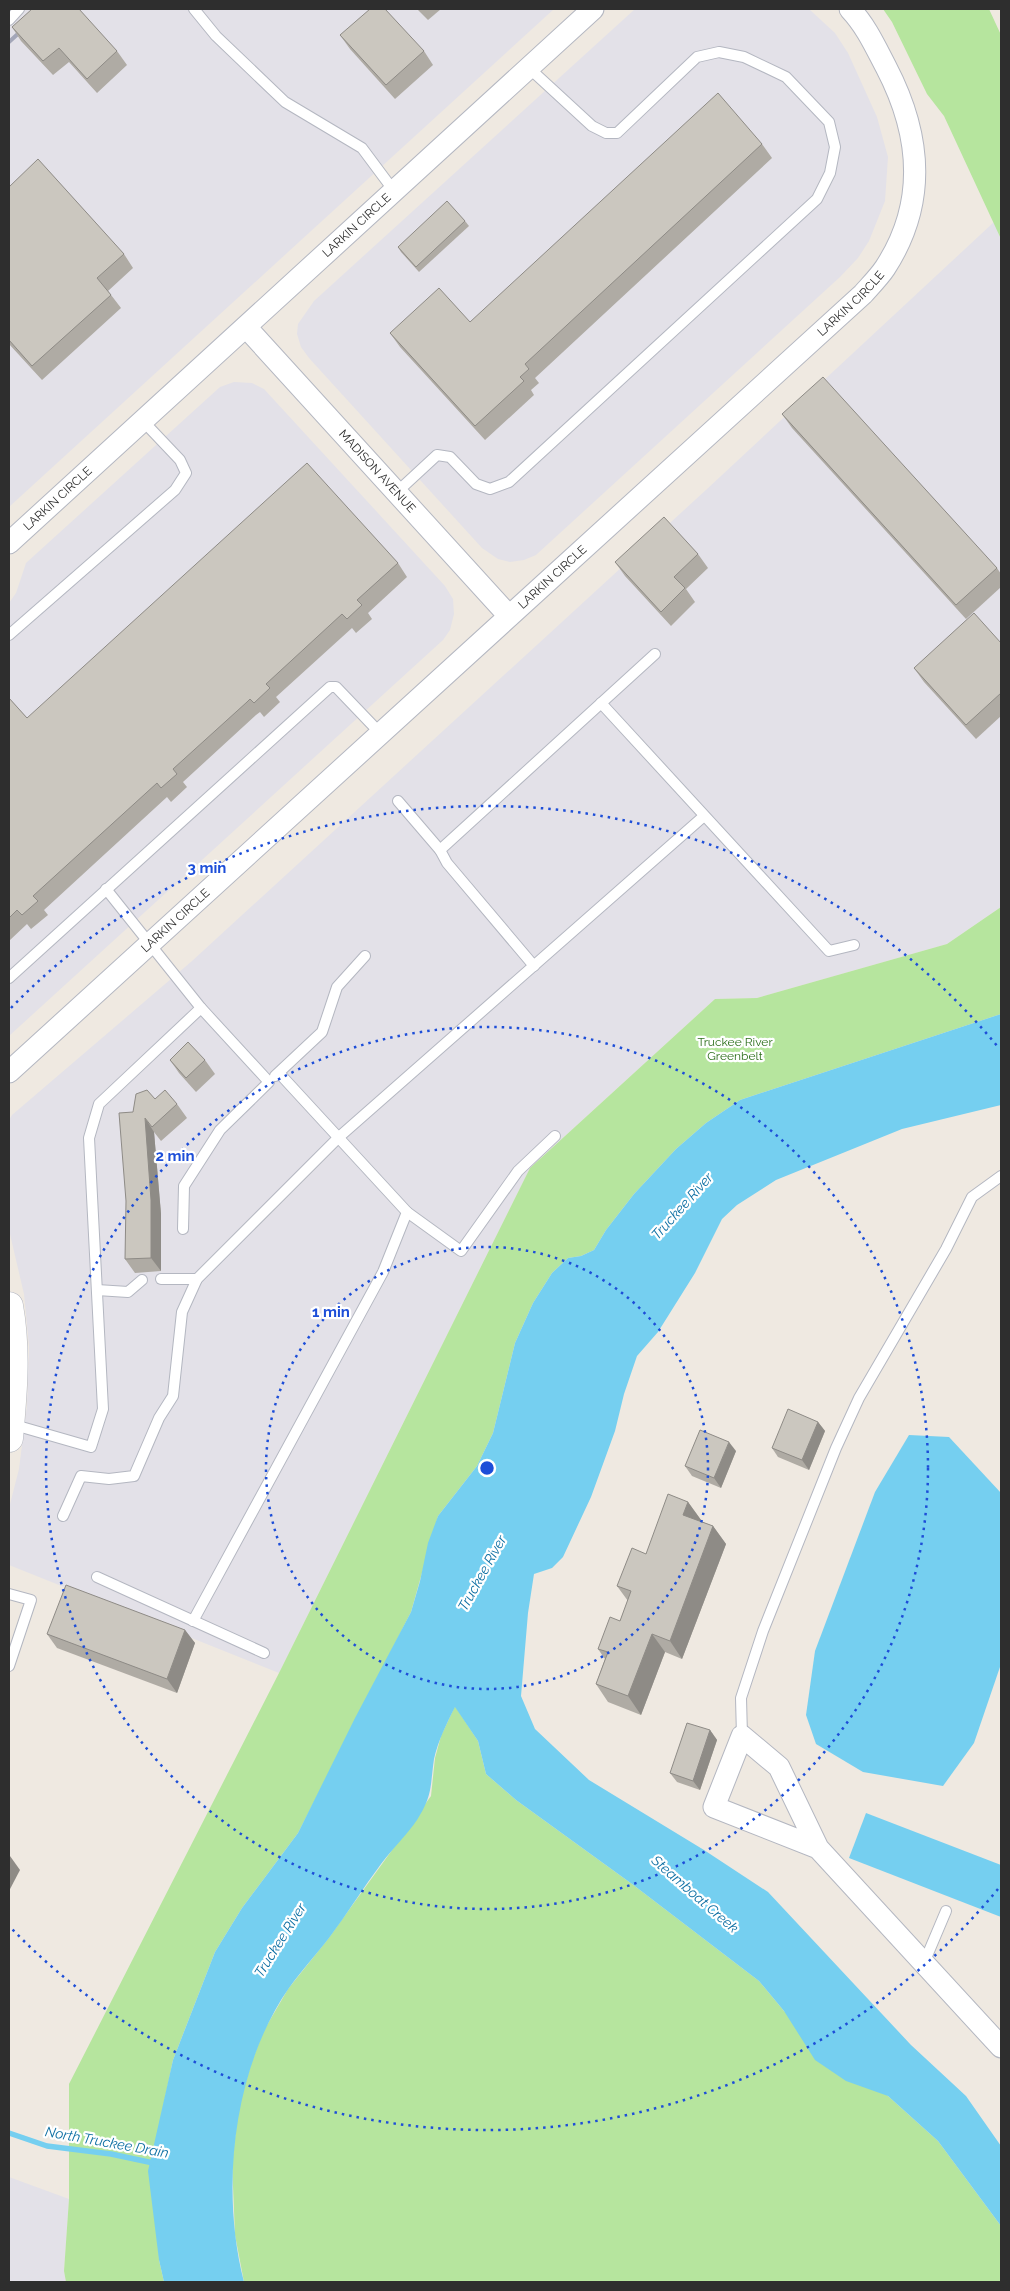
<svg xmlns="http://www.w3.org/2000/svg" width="1010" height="2291" viewBox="0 0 1010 2291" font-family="Raleway,sans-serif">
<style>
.industrial{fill:#e3e1e8}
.green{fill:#b6e59e}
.water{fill:#75cff0}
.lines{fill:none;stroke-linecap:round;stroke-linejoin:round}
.stream{stroke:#75cff0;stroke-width:5.5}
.lane-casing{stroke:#b4b7c1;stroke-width:12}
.street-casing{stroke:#b4b7c1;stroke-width:23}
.secondary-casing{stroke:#b4b7c1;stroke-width:29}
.lane{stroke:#fff;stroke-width:10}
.street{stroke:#fff;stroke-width:21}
.secondary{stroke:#fff;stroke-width:28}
.rail{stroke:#a3a6b8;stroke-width:4}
.wall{fill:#afaba4}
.shaded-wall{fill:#8e8b86}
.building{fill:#cbc7bf;stroke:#8e8b86}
.ring{fill:none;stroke:#1d4ed8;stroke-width:2.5;stroke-dasharray:2.5 5}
.labels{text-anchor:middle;stroke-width:4.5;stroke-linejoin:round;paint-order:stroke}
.street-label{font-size:12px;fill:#2e2e2e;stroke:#fff}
.park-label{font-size:12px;fill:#2c6e1b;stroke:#fff}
.water-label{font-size:14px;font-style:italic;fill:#0d6fa3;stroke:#fff}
.centre{fill:#1d4ed8;stroke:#fff;stroke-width:2.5}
.ring-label{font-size:15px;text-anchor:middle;font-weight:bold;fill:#1d4ed8;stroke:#fff;stroke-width:4.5;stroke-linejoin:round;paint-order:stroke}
</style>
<rect width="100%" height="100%" fill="#efe9e1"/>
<g class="industrial">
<polygon points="9,9 554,9 9,507"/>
<polygon points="635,9 809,9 835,33 848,53 877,117 888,157 885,201 869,241 858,258 840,277 536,555 524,560 510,562 498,559 482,548 309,358 301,347 297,334 298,324 314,301"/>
<polygon points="994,222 1001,239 1001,907 947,944 757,998 715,999 530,1168 279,1673 9,1565 9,1508 19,1469 27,1405 29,1346 24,1294 9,1230 9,1120 12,1115 192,961 707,489"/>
<polygon points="234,382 252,383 264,389 445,586 453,599 454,614 450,630 443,640 9,1036 9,603 16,593 26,563 220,387"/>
<polygon points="9,2177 69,2199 64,2271 66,2282 9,2282"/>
</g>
<g class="green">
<polygon points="883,9 989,9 1001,35 1001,239 944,116 927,94 892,22"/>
<polygon points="1001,907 1001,1014 740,1100 706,1123 676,1149 634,1194 606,1230 594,1250 581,1256 568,1258 552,1273 533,1303 515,1343 493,1433 477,1466 438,1516 411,1612 298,1833 242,1908 215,1952 173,2060 157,2136 159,2260 164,2282 66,2282 64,2271 69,2199 69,2084 279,1673 530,1168 715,999 757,998 947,944"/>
<polygon points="455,1706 478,1741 486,1774 516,1800 632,1884 759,1981 784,2011 888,2096 938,2141 1001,2226 1001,2282 244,2282 235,2235 232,2162 239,2106 251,2064 263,2032 288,1989 328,1939 431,1796 435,1758 441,1736"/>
</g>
<g class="water">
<path d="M 1001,1014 L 1001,1105 L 902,1129 L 776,1180 L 737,1205 L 722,1219 L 695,1273 L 658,1332 L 637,1356 L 624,1394 L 615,1431 L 591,1497 L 563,1557 L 552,1568 L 534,1574 L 528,1613 L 521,1696 L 535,1729 L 589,1780 L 704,1850 L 768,1892 L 911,2045 L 966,2096 L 1001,2146 L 1001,2226 L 938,2141 L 888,2096 L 846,2081 L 815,2060 L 784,2011 L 759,1981 L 632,1884 L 516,1800 L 486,1774 L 478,1741 L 455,1707 C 447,1723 438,1741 434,1759 C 430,1786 433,1795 417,1820 C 407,1835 392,1849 381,1864 C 363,1888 347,1914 329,1938 C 316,1955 301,1971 289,1988 C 233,2068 220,2189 244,2282 L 164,2282 L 159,2260 L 148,2171 L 173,2060 L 215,1952 L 242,1908 L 298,1833 L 355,1718 L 411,1612 L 420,1581 L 428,1543 L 438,1516 L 477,1466 L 493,1433 L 515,1343 L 533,1303 L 552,1273 L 568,1258 L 581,1256 L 594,1250 L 606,1230 L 634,1194 L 676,1149 L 706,1123 L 740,1100 Z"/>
<polygon points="909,1435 949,1437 1001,1493 1001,1664 974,1743 943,1786 863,1772 816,1744 806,1715 815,1651 875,1492"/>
<polygon points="866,1813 1001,1865 1001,1917 849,1858"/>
</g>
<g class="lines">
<polyline class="stream" points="9,2133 47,2146 111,2154 158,2164"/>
<g class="lane-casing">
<g id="lane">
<polyline points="194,9 216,36 285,102 362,148 394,191"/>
<polyline points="9,20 19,9"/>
<polyline points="397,492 437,455 450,457 476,484 490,489 509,482 817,199 830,173 835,147 829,122 786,77 744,57 719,52 697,57 617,133 606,133 592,126 529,68"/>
<polyline points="9,635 175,490 186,473 180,460 143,421"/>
<polyline points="601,703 829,951 854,945"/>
<polyline points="398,801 440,850"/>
<polyline points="534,966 447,863 440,850 655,654"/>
<polyline points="9,978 330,687 336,687 380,733"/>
<polyline points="275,1076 322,1032 337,987 365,956"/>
<polyline points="407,1212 461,1251 518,1171 555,1136"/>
<polyline points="183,1229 184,1186 220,1130 269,1082 201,1008"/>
<polyline points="161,1279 197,1279"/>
<polyline points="97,1290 128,1292 142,1280"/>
<polyline points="11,1424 91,1447 103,1409 89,1138 99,1104 201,1008 106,889"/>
<polyline points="63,1516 81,1476 109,1479 134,1476 159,1418 173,1396 182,1312 197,1279 339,1137 704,816"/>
<polyline points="97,1577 264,1653"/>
<polyline points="9,1594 31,1600 9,1666"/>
<polyline points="193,1621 383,1272 407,1212 279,1073"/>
<polyline points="742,1736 741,1698 763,1631 836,1448 859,1398 946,1249 972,1197 1001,1176"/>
<polyline points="924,1963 946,1911"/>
</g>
</g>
<g class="street-casing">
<g id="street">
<path id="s1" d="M 246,327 L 509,616"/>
<path id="s2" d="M 9,543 L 593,9"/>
<path id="s3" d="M 9,1072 L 863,294 C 870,286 879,277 885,268 C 928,202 921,134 886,67 C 875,46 866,26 850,9"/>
<polyline points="818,1848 714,1807 742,1736 779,1767 818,1848 1001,2047"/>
</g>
</g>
<g class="secondary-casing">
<path id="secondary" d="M 9,1306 C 17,1350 13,1394 9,1438"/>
</g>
<use href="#lane" class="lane"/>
<use href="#street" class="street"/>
<use href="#secondary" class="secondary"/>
<polyline class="rail" points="9,42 45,9"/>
</g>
<g class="wall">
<polygon points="417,9 441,9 428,20"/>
<polygon points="12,27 117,51 127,65 97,93 69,62 53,75 21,41"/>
<polygon points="340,35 424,51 433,65 395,99 350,49"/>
<polygon points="762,144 772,158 535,378 539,383 531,390 534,395 485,440 400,347 390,333 470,322"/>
<polygon points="9,187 124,254 133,268 108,291 121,308 42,380 9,344"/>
<polygon points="465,221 469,226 419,272 401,252 398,247"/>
<polygon points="782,414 997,568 1001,574 1001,587 966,619 792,428"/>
<polygon points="698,554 708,568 686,589 695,602 671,626 625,576 615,562"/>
<polygon points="398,563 407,577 368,613 372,619 356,633 352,628 276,697 280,702 264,717 260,712 256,715 183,782 187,787 171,802 167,797 44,910 48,915 31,929 27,924 9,941 9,698 27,718"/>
<polygon points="1001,643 1001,716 976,739 924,682 914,668"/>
<polygon points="170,1060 205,1060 215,1074 196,1092 179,1073"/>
<polygon points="177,1104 187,1118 161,1141 154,1132 161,1214 161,1271 135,1273 125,1259 133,1112"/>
<polygon points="818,1422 825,1431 809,1470 778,1457 772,1448"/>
<polygon points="736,1451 721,1488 692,1476 685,1466"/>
<polygon points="688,1502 701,1520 700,1521 713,1526 726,1544 682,1659 665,1652 641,1715 608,1702 596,1684 605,1659 598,1649 620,1621 628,1601 617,1586 646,1554"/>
<polygon points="185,1630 195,1643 177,1693 57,1648 47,1634"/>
<polygon points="710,1730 717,1740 700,1790 677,1782 670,1773"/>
</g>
<g class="shaded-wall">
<polygon points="145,1118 154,1132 161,1214 161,1271 151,1258"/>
<polygon points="818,1422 825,1431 809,1470 802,1460"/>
<polygon points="729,1442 736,1451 721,1488 714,1478"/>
<polygon points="688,1502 701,1520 696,1533 683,1515"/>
<polygon points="713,1526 726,1544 682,1659 670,1641"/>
<polygon points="185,1630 195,1643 177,1693 167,1679"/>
<polygon points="652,1634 665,1652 641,1715 628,1696"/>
<polygon points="710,1730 717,1740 700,1790 693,1781"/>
<polygon points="10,1856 20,1870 9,1891 9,1859"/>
</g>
<g class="building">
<polygon points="32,9 79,9 117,51 87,79 59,48 43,61 12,27"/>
<polygon points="370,9 385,9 424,51 386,85 340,35"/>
<polygon points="718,93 762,144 525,364 529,369 520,377 524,381 475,426 390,333 439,288 470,322"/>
<polygon points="38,159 124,254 97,278 111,295 32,366 9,340 9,187"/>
<polygon points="447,201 465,221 416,267 398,247"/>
<polygon points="823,377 997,568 956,605 782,414"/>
<polygon points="307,463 398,563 357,600 362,605 347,619 342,614 266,684 270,688 254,703 250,699 247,702 173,769 177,774 161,788 157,783 33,896 38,901 22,915 17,910 9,918 9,698 27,718"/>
<polygon points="664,517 698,554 674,577 685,588 661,612 615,562"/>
<polygon points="974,613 1001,643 1001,693 966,725 914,668"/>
<polygon points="188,1042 205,1060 186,1078 170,1060"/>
<polygon points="147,1090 155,1099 165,1090 177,1104 152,1127 145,1118 151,1200 151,1258 125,1259 126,1201 119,1113 133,1112 136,1094"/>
<polygon points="788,1409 818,1422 802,1460 772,1448"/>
<polygon points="700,1430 729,1442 714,1478 685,1466"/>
<polygon points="668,1494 688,1502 683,1515 713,1526 670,1641 652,1634 628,1696 596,1684 608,1652 598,1649 610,1617 620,1621 631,1591 617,1586 632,1548 646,1554"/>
<polygon points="66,1585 185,1630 167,1679 47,1634"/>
<polygon points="687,1723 710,1730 693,1781 670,1773"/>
</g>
<g class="ring">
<circle cx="487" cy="1468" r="221"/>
<circle cx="487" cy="1468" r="441"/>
<path d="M998 1889A662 662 0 0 1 11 1928M11 1008A662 662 0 0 1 998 1047"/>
</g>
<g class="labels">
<g class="street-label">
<text dy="4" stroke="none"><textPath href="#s2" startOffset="471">LARKIN CIRCLE</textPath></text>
<text dy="4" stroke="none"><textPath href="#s3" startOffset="1140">LARKIN CIRCLE</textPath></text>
<text dy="4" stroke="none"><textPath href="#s1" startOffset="195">MADISON AVENUE</textPath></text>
<text dy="4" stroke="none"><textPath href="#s2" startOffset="66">LARKIN CIRCLE</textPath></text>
<text dy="4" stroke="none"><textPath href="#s3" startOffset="735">LARKIN CIRCLE</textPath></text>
<text dy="4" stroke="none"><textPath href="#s3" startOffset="225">LARKIN CIRCLE</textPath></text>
</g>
<g class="park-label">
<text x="735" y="1046">Truckee River<tspan x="735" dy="14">Greenbelt</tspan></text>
</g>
<g class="water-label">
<text transform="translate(682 1206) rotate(-48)" y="5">Truckee River</text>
<text transform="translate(482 1573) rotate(-61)" y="5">Truckee River</text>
<text transform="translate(695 1894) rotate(41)" y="5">Steamboat Creek</text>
<text transform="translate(280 1940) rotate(-58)" y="5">Truckee River</text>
<text transform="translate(107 2142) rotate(10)" y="5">North Truckee Drain</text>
</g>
</g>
<circle cx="487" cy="1468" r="8" class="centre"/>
<g class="ring-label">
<text x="207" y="873">3 min</text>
<text x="175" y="1161">2 min</text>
<text x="331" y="1317">1 min</text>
</g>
<rect width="1010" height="2291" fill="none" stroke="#2e2e2e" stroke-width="20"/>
</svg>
